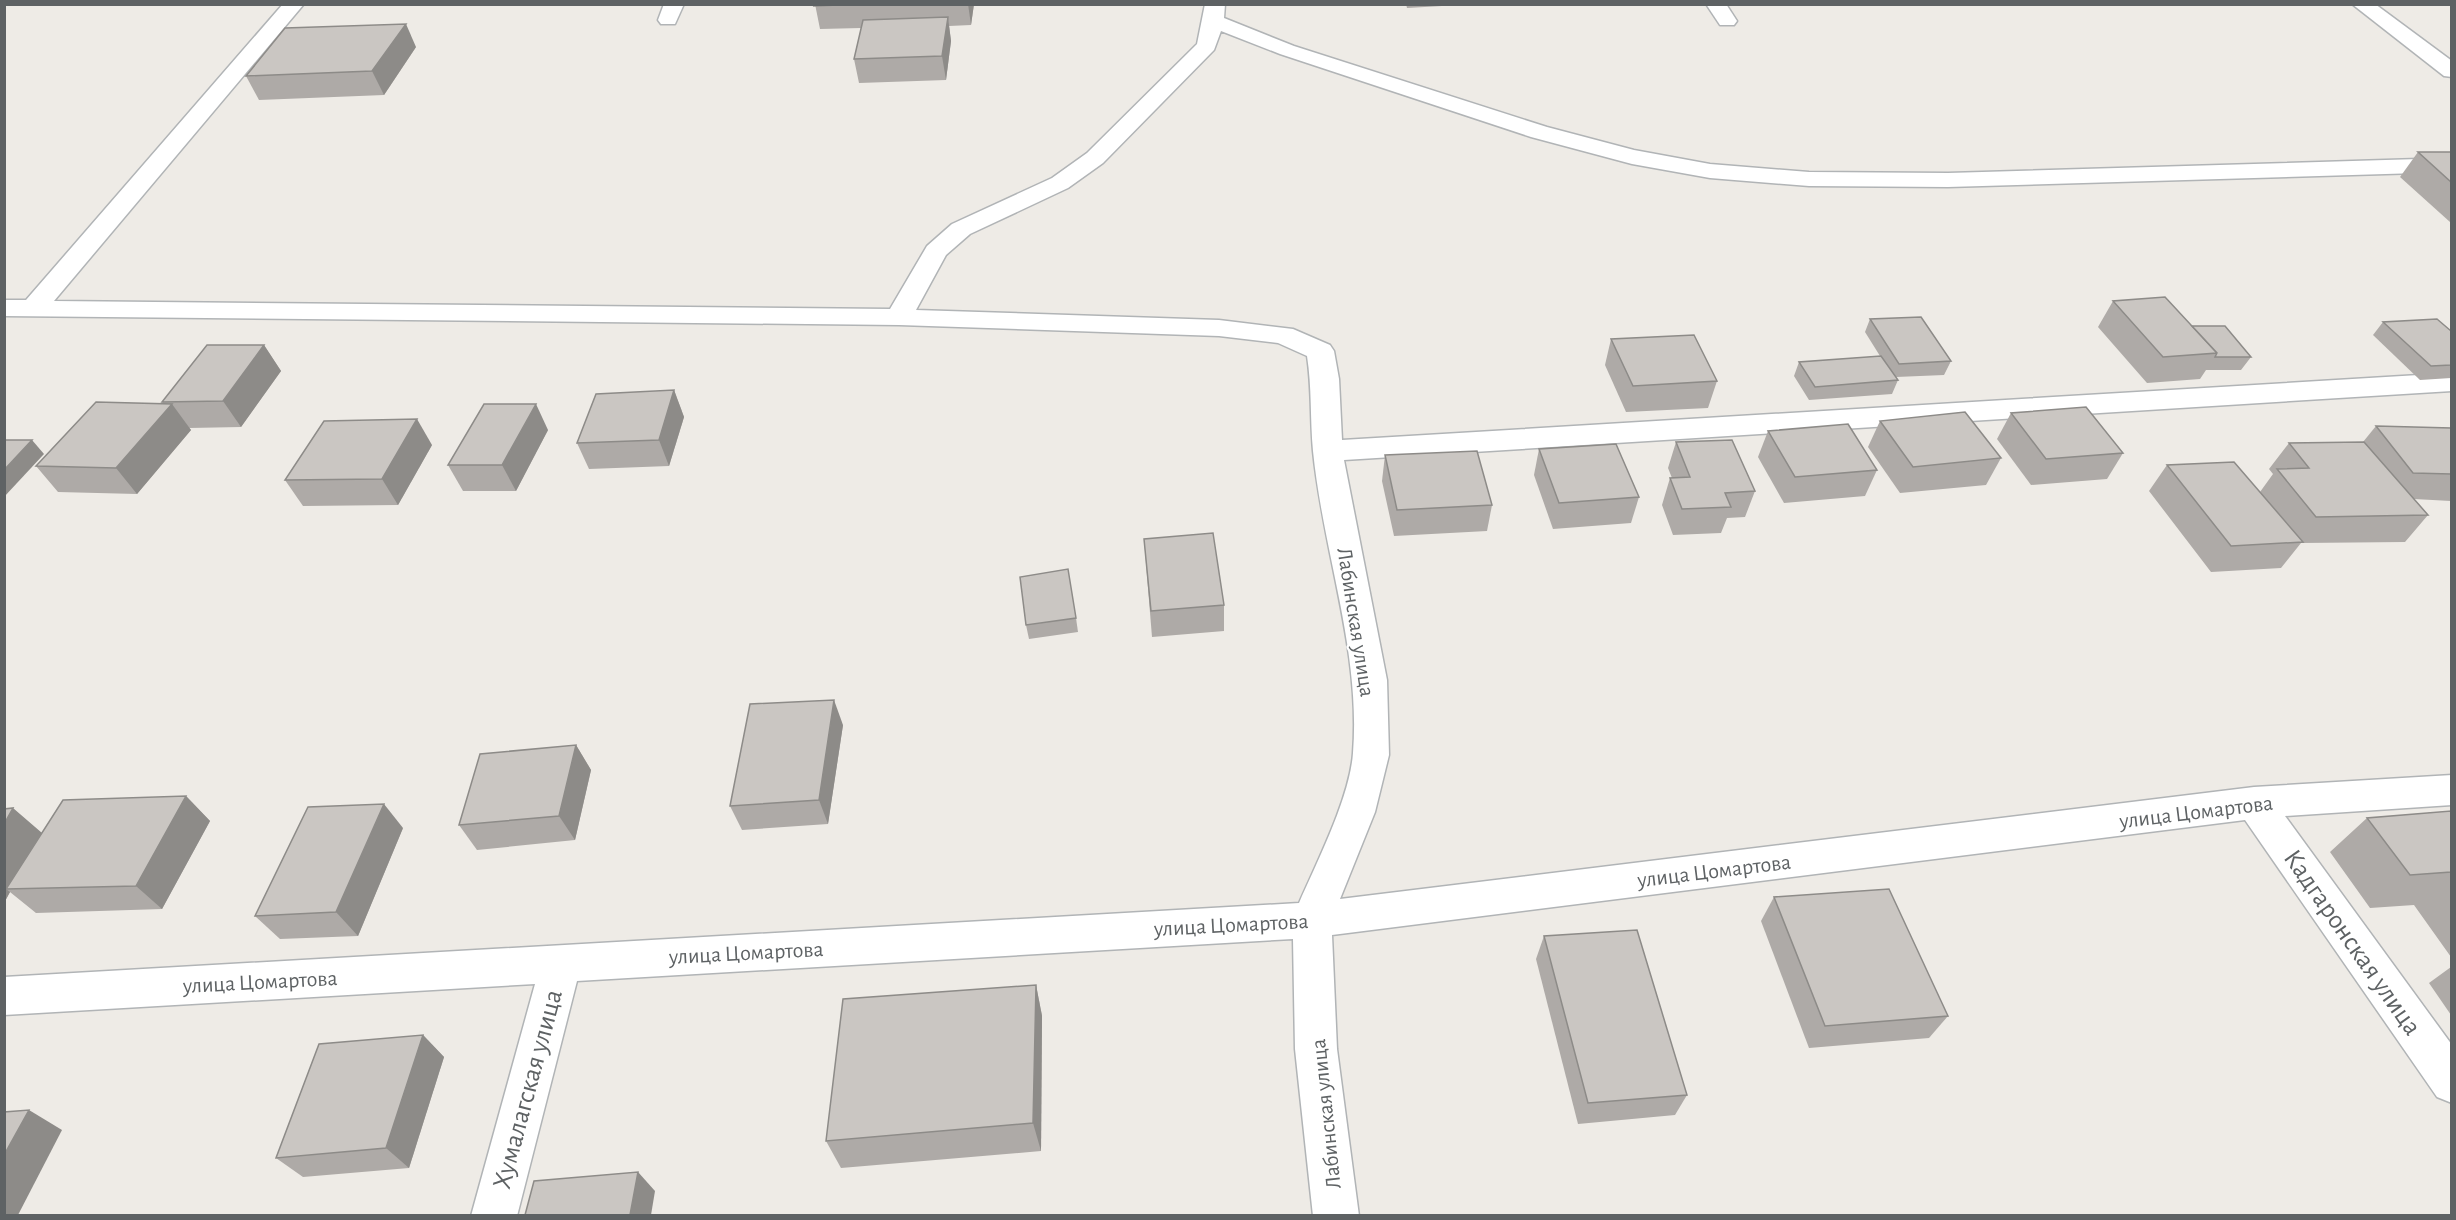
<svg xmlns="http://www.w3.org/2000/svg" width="2456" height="1220" viewBox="0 0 2456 1220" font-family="'Alegreya Sans',sans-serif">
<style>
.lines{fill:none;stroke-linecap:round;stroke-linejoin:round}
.minor-casing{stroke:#b1b4b6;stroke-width:3}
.minor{fill:#fff;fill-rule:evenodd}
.wall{fill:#aeaaa7}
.shaded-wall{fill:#8d8b88}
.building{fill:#cac6c2;stroke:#8d8b88;stroke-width:1.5}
.labels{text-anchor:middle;stroke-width:4.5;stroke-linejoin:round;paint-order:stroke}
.street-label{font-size:22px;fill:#5e6264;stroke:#fff}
.near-street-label{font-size:27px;fill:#5e6264;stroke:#fff}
</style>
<rect width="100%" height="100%" fill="#eeebe6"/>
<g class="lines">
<g class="minor-casing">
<g id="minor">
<path d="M 283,4 L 304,4 L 54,301 L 890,309 L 927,246 L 952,224 L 1052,178 L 1087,153 L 1197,44 L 1205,4 L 1225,4 L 1224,18 L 1294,46 L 1547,127 L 1634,150 L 1710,164 L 1809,172 L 1948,173 L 2452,158 L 2452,172 L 1948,187 L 1809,186 L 1710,178 L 1632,164 L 1531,137 L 1280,54 L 1221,31 L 1214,50 L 1103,163 L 1068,188 L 970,234 L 946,255 L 916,310 L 1219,320 L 1293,329 L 1330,345 L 1334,351 L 1339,379 L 1342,440 L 2452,373 L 2452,391 L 1344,460 L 1387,680 L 1389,755 L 1375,812 L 1340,899 L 2254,787 L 2452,775 L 2452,805 L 2285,816 L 2452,1045 L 2452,1103 L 2437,1097 L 2245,820 L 1332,935 L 1337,1049 L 1359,1216 L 1313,1216 L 1295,1049 L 1293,939 L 577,981 L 517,1216 L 471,1216 L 535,984 L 4,1015 L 4,977 L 1299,903 C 1317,862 1350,797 1353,753 C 1361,651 1323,552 1313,451 C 1310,419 1312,387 1307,356 L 1278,343 L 1219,336 L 899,325 L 4,316 L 4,300 L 26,300 Z"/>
<polygon points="664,4 684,4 675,24 661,24 658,20"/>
<polygon points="1706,4 1726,4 1737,21 1734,25 1720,25"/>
<polygon points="2352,4 2375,4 2452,61 2452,77 2444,76"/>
</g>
</g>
<use href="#minor" class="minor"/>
</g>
<g class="wall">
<polygon points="815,4 974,4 971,25 949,26 951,41 946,80 859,83 854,59 861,28 820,29"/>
<polygon points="1406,4 1477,4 1407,8"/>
<polygon points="416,47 384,95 259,100 246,76"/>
<polygon points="2418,152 2451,152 2451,222 2450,222 2400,177"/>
<polygon points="2113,301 2192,326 2251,357 2241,370 2206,370 2200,379 2147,383 2098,327"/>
<polygon points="1870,319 1951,361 1944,375 1896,377 1898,380 1892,394 1809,400 1794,376 1799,362 1880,356 1865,332"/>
<polygon points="2383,322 2451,331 2451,378 2420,380 2373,335"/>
<polygon points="1611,339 1717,381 1708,408 1626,412 1605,365"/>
<polygon points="264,345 281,371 241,427 189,428 191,430 137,494 58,492 36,466 164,404 162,402"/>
<polygon points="674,390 684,417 669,466 589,469 577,443"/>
<polygon points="2011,413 2123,453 2107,479 2031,485 1997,439"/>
<polygon points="1880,421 2001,458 1986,485 1900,493 1868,447"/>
<polygon points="2376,426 2451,428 2451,501 2414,499 2428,515 2405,542 2301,543 2281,568 2211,572 2149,491 2167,465 2260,492 2273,474 2269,469 2289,443 2363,442"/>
<polygon points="548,430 516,491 463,491 448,465"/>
<polygon points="1768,431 1877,470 1865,496 1784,503 1758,457"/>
<polygon points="1676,442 1755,491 1745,517 1727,518 1721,533 1673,535 1662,505 1670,478 1672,478 1668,468"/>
<polygon points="432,445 398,505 303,506 285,480"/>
<polygon points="1539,449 1639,497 1631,523 1553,529 1534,475"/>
<polygon points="1385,455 1492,505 1487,531 1394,536 1382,481"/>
<polygon points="1144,539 1224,605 1224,631 1152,637"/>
<polygon points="1076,618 1078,632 1029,639 1026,625"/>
<polygon points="843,725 828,824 742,830 730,806"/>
<polygon points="576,745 591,770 575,840 477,850 459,825"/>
<polygon points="186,796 210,821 162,909 36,913 10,892 4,903 4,809 42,833 39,838"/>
<polygon points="2451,811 2451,957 2414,905 2370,908 2330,852 2367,818"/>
<polygon points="403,828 358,936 280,939 255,916"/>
<polygon points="1774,897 1948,1016 1929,1038 1809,1048 1761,921"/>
<polygon points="1544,936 1687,1095 1675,1115 1578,1124 1536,959"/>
<polygon points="2451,967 2451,1015 2429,983"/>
<polygon points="1036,985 1042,1016 1041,1151 841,1168 826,1141"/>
<polygon points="423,1035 444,1057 409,1168 303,1177 276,1158"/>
</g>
<g class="shaded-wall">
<polygon points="968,4 974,4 971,25"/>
<polygon points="948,17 951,41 946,80 942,56"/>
<polygon points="406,24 416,47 384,95 372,71"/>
<polygon points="264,345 281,371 241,427 223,401"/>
<polygon points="674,390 684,417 669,466 659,440"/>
<polygon points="172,404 191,430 137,494 116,468"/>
<polygon points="536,404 548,430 516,491 502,465"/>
<polygon points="417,419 432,445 398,505 382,479"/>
<polygon points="32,440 44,454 4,497 4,470"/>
<polygon points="834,700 843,725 828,824 819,800"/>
<polygon points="576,745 591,770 575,840 559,816"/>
<polygon points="186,796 210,821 162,909 136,886"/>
<polygon points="384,804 403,828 358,936 336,912"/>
<polygon points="13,808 42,833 12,889 6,889 10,892 4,903 4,824"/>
<polygon points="1036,985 1042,1016 1041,1151 1033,1123"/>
<polygon points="423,1035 444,1057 409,1168 386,1148"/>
<polygon points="29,1110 62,1130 18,1215 4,1215 4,1155"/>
<polygon points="638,1172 655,1191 651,1215 630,1215"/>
</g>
<g class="building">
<polygon points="815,4 866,4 814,6"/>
<polygon points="948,17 942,56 854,59 863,20"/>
<polygon points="406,24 372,71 246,76 285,28"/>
<polygon points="2418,152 2451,152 2451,182"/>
<polygon points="2165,297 2217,353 2163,357 2113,301"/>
<polygon points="1921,317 1951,361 1899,364 1870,319"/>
<polygon points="2437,319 2451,331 2451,365 2431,366 2383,322"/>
<polygon points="2192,326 2225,326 2251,357 2215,357 2217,353"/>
<polygon points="1694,335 1717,381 1633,386 1611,339"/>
<polygon points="207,345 264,345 223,401 162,402"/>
<polygon points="1881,356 1898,380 1815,387 1799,362"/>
<polygon points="674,390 659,440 577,443 596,394"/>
<polygon points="96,402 172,404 116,468 36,466"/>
<polygon points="484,404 536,404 502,465 448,465"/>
<polygon points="2086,407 2123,453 2046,459 2011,413"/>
<polygon points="1965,412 2001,458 1913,467 1880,421"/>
<polygon points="417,419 382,479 285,480 324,421"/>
<polygon points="1848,424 1877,470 1795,477 1768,431"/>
<polygon points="2376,426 2451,428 2451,474 2413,473"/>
<polygon points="4,440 32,440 4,470"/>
<polygon points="1732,440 1755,491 1725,493 1731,507 1682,509 1670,478 1690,477 1676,442"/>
<polygon points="2364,442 2428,515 2316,517 2277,469 2309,468 2289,443"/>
<polygon points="1616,444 1639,497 1559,503 1539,449"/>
<polygon points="1477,451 1492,505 1397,510 1385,455"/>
<polygon points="2234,462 2303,542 2231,546 2167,465"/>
<polygon points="1213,533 1224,605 1151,611 1144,539"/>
<polygon points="1068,569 1076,618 1026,625 1020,577"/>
<polygon points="834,700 819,800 730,806 750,704"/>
<polygon points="576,745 559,816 459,825 480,754"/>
<polygon points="186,796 136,886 6,889 63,800"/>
<polygon points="384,804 336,912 255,916 308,807"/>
<polygon points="13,808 4,824 4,809"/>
<polygon points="2451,811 2451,872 2410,875 2367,818"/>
<polygon points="1889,889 1948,1016 1825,1026 1774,897"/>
<polygon points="1637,930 1687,1095 1588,1103 1544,936"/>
<polygon points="1036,985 1033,1123 826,1141 843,999"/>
<polygon points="423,1035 386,1148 276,1158 319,1044"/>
<polygon points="29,1110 4,1155 4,1112"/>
<polygon points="638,1172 630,1215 525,1215 534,1181"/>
</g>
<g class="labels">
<g class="street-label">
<text transform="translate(1357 622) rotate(81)" y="8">Лабинская улица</text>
<text transform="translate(2196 811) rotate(-7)" y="8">улица Цомартова</text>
<text transform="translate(1714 870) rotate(-7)" y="8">улица Цомартова</text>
<text transform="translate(1231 924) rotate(-3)" y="8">улица Цомартова</text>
<text transform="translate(746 952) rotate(-3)" y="8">улица Цомартова</text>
<text transform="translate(260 981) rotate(-3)" y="8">улица Цомартова</text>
<text transform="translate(1325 1114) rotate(-96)" y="8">Лабинская улица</text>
</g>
<g class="near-street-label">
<text transform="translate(2353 942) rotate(55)" y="9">Кадгаронская улица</text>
<text transform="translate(527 1089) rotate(-75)" y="9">Хумалагская улица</text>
</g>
</g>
<rect width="2456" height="1220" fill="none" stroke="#5e6264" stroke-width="12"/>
</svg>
